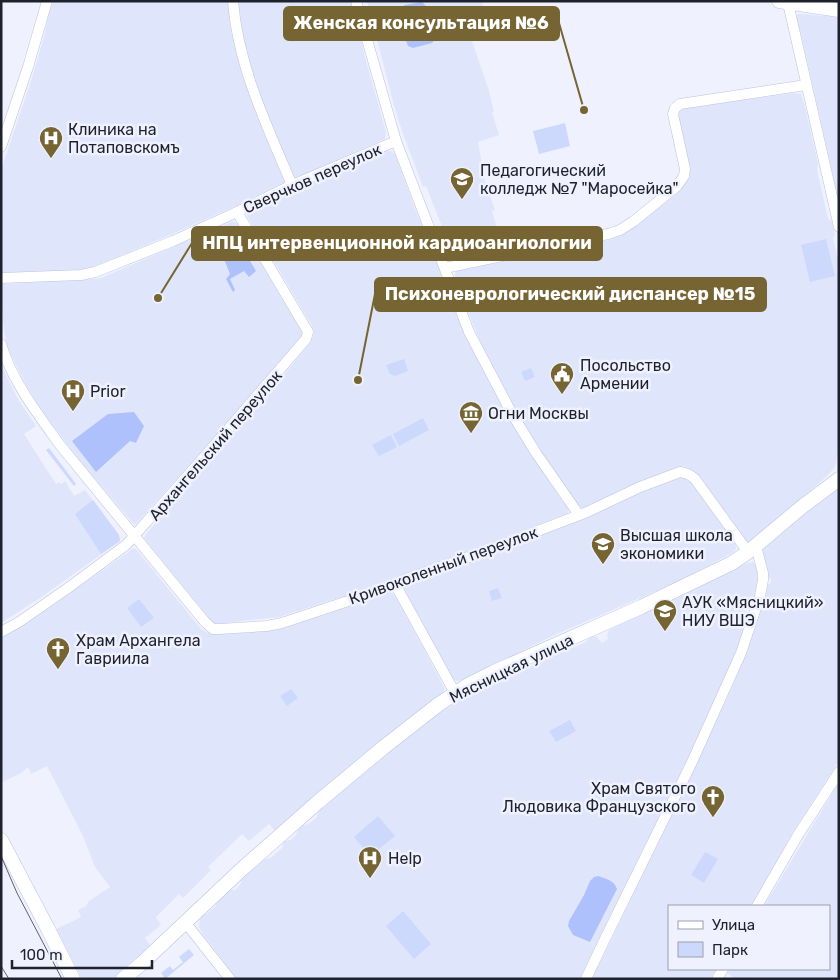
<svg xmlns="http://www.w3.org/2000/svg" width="840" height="980" viewBox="0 0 840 980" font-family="Rubik,sans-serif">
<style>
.built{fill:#dfe6fb}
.green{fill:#cdd8fd}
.forest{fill:#afc1fd}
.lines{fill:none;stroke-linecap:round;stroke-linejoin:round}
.street-casing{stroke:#bbc3df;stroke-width:11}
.secondary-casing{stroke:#bbc3df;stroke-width:15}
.street{stroke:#fff;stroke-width:10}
.secondary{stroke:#fff;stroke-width:14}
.tram{stroke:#5f626d;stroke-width:1}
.labels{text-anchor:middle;stroke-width:5;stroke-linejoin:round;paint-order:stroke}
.poi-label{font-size:16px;fill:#1f222d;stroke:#eff2fe;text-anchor:start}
.street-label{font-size:16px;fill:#1f222d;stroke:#eff2fe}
.leader{fill:none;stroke:#766533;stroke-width:2}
.callout-dot{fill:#766533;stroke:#eff2fe;stroke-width:2}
.callout{fill:#766533;stroke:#766533;stroke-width:2}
.callout-label{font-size:18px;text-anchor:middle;font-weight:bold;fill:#fff}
</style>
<rect width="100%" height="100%" fill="#eff2fe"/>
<g class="built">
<polygon points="52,1 229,1 231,31 246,80 285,180 285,182 242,203 170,235 90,268 74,271 1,273 1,170 31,81 43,40"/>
<polygon points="238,1 352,1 365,57 386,132 385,139 296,178 293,175 266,112 244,48"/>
<polygon points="367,1 482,1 488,35 472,41 489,91 494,111 492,112 499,135 478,142 485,182 495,210 492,211 503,247 454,257 426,186 423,187 402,131 395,109"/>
<polygon points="799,14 839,17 839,202 801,33 799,31 796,19 797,15"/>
<polygon points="794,93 801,94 805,107 818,163 817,169 828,219 832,221 835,235 833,238 839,263 839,447 836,463 834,468 828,475 799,501 749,542 746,541 696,474 692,470 684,466 602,502 581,509 552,468 516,412 481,344 472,322 455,276 456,271 609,240 622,235 636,226 680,189 685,184 689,179 689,171 678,119 679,112 681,110 684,108"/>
<polygon points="385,151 391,151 395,154 416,211 484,371 532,456 563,502 567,503 569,508 568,513 567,515 561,518 557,517 412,574 345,599 341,597 279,617 216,624 213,623 144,538 146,534 246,420 310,343 313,337 314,331 312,326 247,216 249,213 292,190"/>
<polygon points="233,221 237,223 303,334 241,407 137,523 134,524 132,522 80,461 41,410 25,383 7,347 3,323 1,284 82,280 101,278"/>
<polygon points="1,365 19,401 36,426 24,434 56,484 60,482 61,484 65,481 74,496 85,490 119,535 120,541 40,598 1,623"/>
<polygon points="676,476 684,476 690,481 735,541 736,549 732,553 677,582 557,634 490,666 464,680 457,681 454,680 403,588 403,585"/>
<polygon points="839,488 839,761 793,832 752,906 669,906 669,969 716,969 710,979 592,979 696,764 729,694 746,654 764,603 767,585 770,584 771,582 771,579 768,577 762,553 764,547 815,504"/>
<polygon points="134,548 137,550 201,629 210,634 250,633 252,630 283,626 287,627 375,598 377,595 388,592 391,592 394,595 398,601 444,687 444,693 380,743 275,831 269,824 249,841 242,834 208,867 211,870 183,898 179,894 156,917 161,925 145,938 150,945 113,979 82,979 56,929 81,917 78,910 86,906 89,901 110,887 95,867 83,836 47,766 31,774 28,767 21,773 1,783 1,638 42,613"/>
<polygon points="753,562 757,567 758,584 752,603 750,606 747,606 745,611 748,613 748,617 746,620 742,620 741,625 743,627 743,631 737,651 706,721 580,979 237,979 202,933 199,927 200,919 202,915 207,914 216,906 218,901 230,890 235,890 240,885 242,879 265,859 271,858 282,848 284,841 291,840 296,835 298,829 303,825 309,824 317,817 318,811 348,784 388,752 439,713 473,692 496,680 505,676 510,676 544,661 548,656 563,649 568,650 586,642 589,638 593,636 597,637 602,643 608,639 607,635 609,630 747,563"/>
<polygon points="839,782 839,979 758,979 755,977 754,979 736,979 727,973 730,969 829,969 829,906 764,906"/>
</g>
<g class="green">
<polygon points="565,123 570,146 539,154 533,131"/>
<polygon points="826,239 835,276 810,282 801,245"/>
<polygon points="404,359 408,371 395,376 390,374 386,365"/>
<polygon points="531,368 535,377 525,381 521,372"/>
<polygon points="423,418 429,430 399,446 393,434"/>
<polygon points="391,435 397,447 379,456 372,445"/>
<polygon points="49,448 76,484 74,486 46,450"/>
<polygon points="93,500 119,535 120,541 101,554 75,514"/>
<polygon points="498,588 502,598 492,601 489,591"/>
<polygon points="139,599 154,618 141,627 127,608"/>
<polygon points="291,689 298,698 287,706 280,696"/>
<polygon points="570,720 576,731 556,742 549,731"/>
<polygon points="378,816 395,836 370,856 354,837"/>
<polygon points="705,852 718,859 704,883 691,875"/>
<polygon points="403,911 431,944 414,959 386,926"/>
<polygon points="189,949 194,955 165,979 161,979 164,977 161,973 170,966 173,970 183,962 179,957"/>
</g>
<g class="forest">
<polygon points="422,2 430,10 437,29 437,37 432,43 413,48 408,46 404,36 400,17 404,5"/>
<polygon points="232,230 256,271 249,277 244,271 230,279 235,290 233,292 226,279 230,274 222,254 222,251 217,234"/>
<polygon points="134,412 144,426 136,443 130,441 96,472 72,441 108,414"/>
<path d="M 598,876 C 606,879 614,880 617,889 L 590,942 L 573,935 L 568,926 L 569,921 L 584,895 L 590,881 L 594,877 Z"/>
</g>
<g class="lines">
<g class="street-casing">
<g id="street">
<path d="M 233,1 C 238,66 267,126 292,185"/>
<polyline points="356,1 396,141 469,332 511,412 536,453 575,509 578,515"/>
<polyline points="788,3 839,227"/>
<polyline points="1,147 28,67 47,1"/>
<polyline points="445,268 608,234 620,230 634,221 677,186 684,176 685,169 673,114 675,108 680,104 806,85"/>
<polyline points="1,278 81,275 95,272 173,241 237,212 292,185 396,141"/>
<path d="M 1,344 C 12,381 37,413 60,445 L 205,622 L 213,629 L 219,629 L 267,626 L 282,623 L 384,589 L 406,579 L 488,550 L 587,512 L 640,487 L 680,472 C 686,473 690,474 695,479 L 748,552"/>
<polyline points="395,584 455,693"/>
<polyline points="1,632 19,622 68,588 126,545 204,457 306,339 308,332 307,330 237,212"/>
<polyline points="757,906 798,835 839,772"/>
<polyline points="185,922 230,979"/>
<polyline points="586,979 602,945 692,762 741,653 760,596 763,580 763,573 756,546"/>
<polyline points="717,979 723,969"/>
</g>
</g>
<g class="secondary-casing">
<g id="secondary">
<polyline points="779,1 839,10"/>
<polyline points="1,840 48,929 73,979"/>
<polyline points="123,979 140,965 243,868 318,802 384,747 439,704 468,685 494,672 641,607 732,563 748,552 803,506 839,479"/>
</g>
</g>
<use href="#street" class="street"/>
<use href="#secondary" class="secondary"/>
<g class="tram">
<polyline points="1,856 17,893 62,979"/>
<polyline points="1,966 9,979"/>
</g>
</g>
<defs>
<g id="hospital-pin" transform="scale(1.25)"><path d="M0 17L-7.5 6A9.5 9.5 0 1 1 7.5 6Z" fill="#766533" stroke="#eff2fe"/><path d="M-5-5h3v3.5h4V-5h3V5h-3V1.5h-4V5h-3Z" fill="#fff"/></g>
<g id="university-pin" transform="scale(1.25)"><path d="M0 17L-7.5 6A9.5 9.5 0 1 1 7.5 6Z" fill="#766533" stroke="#eff2fe"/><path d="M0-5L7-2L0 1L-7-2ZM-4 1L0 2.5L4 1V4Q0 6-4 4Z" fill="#fff"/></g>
<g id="civic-pin" transform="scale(1.25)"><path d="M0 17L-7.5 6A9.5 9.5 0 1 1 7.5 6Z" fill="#766533" stroke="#eff2fe"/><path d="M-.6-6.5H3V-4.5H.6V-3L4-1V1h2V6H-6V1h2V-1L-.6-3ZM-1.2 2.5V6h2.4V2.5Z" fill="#fff"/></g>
<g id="museum-pin" transform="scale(1.25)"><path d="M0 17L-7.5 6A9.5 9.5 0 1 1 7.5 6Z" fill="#766533" stroke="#eff2fe"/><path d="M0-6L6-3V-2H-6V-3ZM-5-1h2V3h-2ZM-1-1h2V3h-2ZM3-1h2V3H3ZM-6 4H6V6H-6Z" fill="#fff"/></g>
<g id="church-pin" transform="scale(1.25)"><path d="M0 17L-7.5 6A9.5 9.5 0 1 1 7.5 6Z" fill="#766533" stroke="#eff2fe"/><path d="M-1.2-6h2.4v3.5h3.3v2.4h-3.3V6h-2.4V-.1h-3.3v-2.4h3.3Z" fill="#fff"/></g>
</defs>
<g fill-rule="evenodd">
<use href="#hospital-pin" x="51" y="138"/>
<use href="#university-pin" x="462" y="179"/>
<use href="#civic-pin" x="562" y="374"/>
<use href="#hospital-pin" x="73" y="391"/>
<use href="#museum-pin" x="471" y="413"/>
<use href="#university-pin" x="603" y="544"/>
<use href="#university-pin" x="665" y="611"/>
<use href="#church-pin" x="58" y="649"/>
<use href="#church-pin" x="713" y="797"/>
<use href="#hospital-pin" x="370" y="858"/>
</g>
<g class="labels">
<g class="poi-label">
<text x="68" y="135">Клиника на<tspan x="68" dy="18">Потаповскомъ</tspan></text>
<text x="480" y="176">Педагогический<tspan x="480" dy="18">колледж №7 "Маросейка"</tspan></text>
<text x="580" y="371">Посольство<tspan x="580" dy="18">Армении</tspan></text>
<text x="90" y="397">Prior</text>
<text x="488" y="419">Огни Москвы</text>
<text x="620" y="541">Высшая школа<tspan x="620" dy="18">экономики</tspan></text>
<text x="682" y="608">АУК «Мясницкий»<tspan x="682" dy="18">НИУ ВШЭ</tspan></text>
<text x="76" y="646">Храм Архангела<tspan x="76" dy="18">Гавриила</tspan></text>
<text x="696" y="794" text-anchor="end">Храм Святого<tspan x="696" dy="18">Людовика Французского</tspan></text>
<text x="388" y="864">Help</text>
</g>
<g class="street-label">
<text transform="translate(312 178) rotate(-24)" y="6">Сверчков переулок</text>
<text transform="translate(215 445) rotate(-49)" y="6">Архангельский переулок</text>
<text transform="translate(443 565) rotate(-20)" y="6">Кривоколенный переулок</text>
<text transform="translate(511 668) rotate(-26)" y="6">Мясницкая улица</text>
</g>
</g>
<path class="leader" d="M584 110L559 23M158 298L192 243M358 380L375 294"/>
<g class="callout-dot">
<circle cx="584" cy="110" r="5"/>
<circle cx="158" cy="298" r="5"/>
<circle cx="358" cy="380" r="5"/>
</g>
<g class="callout">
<rect x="284" y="7" width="275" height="33" rx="5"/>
<rect x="192" y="227" width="410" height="33" rx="5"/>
<rect x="375" y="278" width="391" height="33" rx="5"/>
</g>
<g class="callout-label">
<text x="421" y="29">Женская консультация №6</text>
<text x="397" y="249">НПЦ интервенционной кардиоангиологии</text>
<text x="570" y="300">Психоневрологический диспансер №15</text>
</g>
<rect width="840" height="980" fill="none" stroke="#1f222d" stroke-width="5"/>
<rect x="668" y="905" width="162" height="65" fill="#eff2fe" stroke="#9c9faa"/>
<rect x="678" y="921" width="25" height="8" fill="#ffffff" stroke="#9c9faa"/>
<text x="712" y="930" font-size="15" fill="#1f222d">Улица</text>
<rect x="678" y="942" width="25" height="15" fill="#cdd8fd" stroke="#9c9faa"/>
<text x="712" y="955" font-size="15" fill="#1f222d">Парк</text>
<path d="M12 960v8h140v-8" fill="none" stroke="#1f222d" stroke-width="2.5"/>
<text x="20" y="960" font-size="15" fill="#1f222d" stroke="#eff2fe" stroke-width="4" paint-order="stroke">100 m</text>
</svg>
